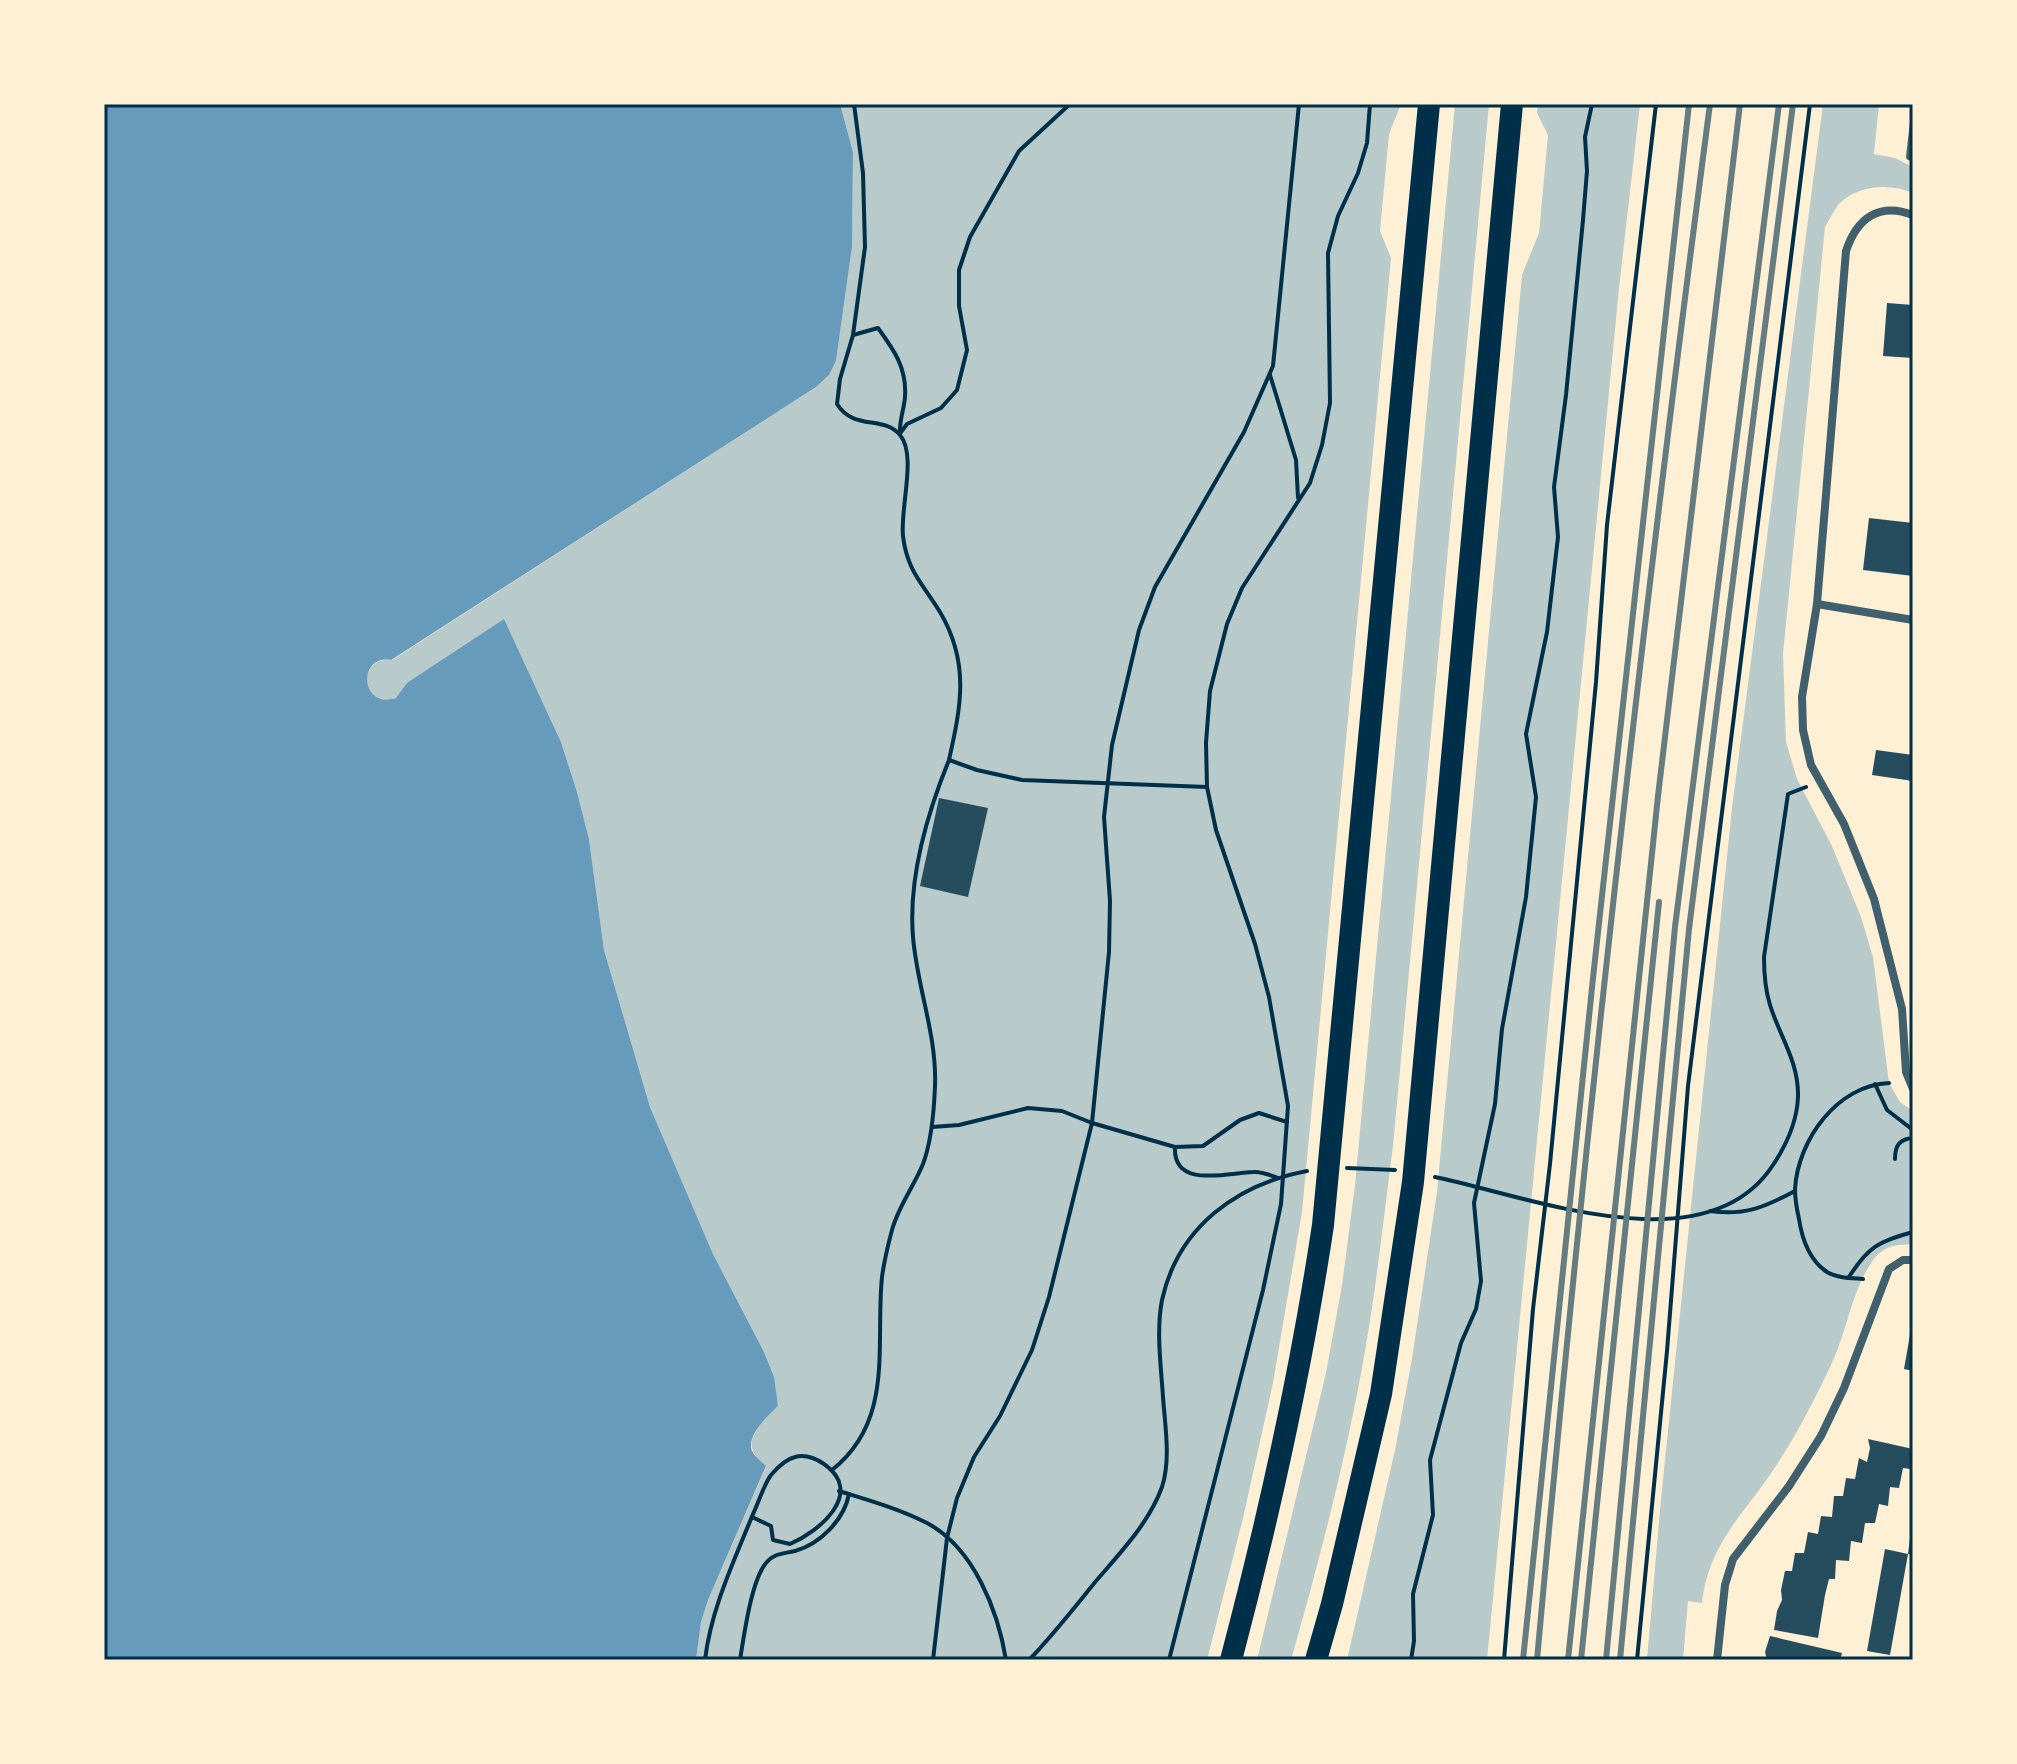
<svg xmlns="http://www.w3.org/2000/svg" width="2017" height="1764" viewBox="0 0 2017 1764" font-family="Manrope,sans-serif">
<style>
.green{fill:#b9caca}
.water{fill:#669bbc}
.building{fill:#264d5e}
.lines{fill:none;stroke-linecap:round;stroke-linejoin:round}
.path{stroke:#003049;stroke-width:4}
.service{stroke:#3f606c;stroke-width:6}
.minor{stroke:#3f606c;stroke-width:8}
.motorway{stroke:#003049;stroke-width:22}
.rail{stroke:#657d81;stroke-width:6}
.neatline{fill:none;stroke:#003049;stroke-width:3}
</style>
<rect width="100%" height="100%" fill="#fdf0d5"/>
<g class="green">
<path d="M 840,104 L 1401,104 L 1389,134 L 1380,231 L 1391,258 L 1302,1212 L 1273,1383 L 1243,1518 L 1207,1660 L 696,1660 L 701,1622 L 708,1600 L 766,1467 C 762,1462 755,1457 753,1451 C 746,1435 768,1416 778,1406 L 763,1350 L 713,1254 L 650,1107 L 604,950 L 589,839 L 577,792 L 561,742 L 504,620 L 405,689 L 396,698 C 359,709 357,655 392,660 L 816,387 L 829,375 L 836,361 L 852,247 L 853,152 Z"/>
<path d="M 1455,104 L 1489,104 L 1393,1146 C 1384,1214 1377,1283 1365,1351 C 1347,1455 1320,1558 1291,1660 L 1257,1660 L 1326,1373 L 1342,1285 L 1355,1185 Z"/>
<polygon points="1538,104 1640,104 1619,288 1487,1660 1347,1660 1395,1450 1412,1359 1437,1192 1522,275 1539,233 1548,135 1537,113"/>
<path d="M 1823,104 L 1879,104 L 1874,154 L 1895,158 L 1913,167 L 1913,193 C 1890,183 1858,185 1839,204 C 1834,210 1829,220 1825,227 L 1783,654 L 1786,742 L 1797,779 L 1832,846 L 1861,917 L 1873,957 L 1889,1083 L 1900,1102 L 1913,1111 L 1913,1245 C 1896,1243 1881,1247 1871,1263 C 1851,1293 1847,1332 1831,1365 C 1815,1399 1797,1434 1776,1466 C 1744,1515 1709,1542 1702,1603 L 1688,1601 L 1683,1660 L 1647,1660 L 1661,1499 L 1732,808 Z"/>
</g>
<path class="water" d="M 104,104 L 840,104 L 853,152 L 852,247 L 836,361 L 829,375 L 816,387 L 391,660 C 358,654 359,709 396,698 L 407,683 L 504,619 L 561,742 L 577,792 L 589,839 L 604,950 L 650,1107 L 713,1254 L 763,1350 L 774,1377 L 778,1406 C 768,1416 746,1435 752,1451 C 755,1457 762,1462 766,1466 L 708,1600 L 701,1622 L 696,1660 L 104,1660 Z"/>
<g class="building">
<polygon points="1887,303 1913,305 1913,358 1883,356"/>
<polygon points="1869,518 1913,523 1913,576 1863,570"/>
<polygon points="1876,750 1913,755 1913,781 1872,775"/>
<polygon points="939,798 988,808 968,897 920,886"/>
<polygon points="1911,1329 1913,1329 1913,1371 1904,1369"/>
<polygon points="1868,1439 1913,1449 1910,1469 1903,1468 1899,1488 1890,1487 1888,1506 1879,1504 1875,1523 1865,1523 1862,1543 1851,1541 1849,1561 1836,1560 1835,1579 1829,1579 1825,1595 1818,1638 1774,1630 1777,1611 1782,1600 1781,1590 1785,1571 1792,1571 1795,1553 1804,1553 1808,1532 1818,1534 1821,1516 1832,1517 1834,1496 1843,1496 1846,1478 1855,1479 1859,1458 1867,1462 1870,1448"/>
<polygon points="1911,1531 1913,1555 1908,1554 1890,1655 1867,1651 1885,1549 1908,1554"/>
<polygon points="1770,1636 1842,1653 1840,1660 1767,1660 1765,1652"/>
</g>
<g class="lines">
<g class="path">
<polyline points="853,335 865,247 863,173 854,104"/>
<polyline points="1270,375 1296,460 1298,498"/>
<polyline points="901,432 907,424 941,408 957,390 967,350 959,306 959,270 970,237 1019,151 1070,104"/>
<path d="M 900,434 C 899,421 904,410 905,397 C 907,368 894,350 878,328 L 853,335 L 840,379 L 837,404 C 854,431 883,415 900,435 C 917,455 900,508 903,536 C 907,571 923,584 940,612 C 970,663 961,706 949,760 L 977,770 L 1022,780 L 1207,787"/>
<polyline points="1875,1084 1887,1110 1913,1130"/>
<polyline points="932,1127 959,1125 1028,1108 1062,1111 1092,1123 1175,1147 1203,1146 1240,1120 1259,1113 1287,1122"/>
<path d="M 1175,1147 C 1173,1189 1226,1173 1253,1172 C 1261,1171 1270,1175 1278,1178"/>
<path d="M 1895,1159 C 1895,1146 1899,1139 1913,1138"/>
<polyline points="1347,1168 1395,1170"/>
<path d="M 1435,1177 C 1528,1196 1706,1268 1773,1165 C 1787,1144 1797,1122 1798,1097 C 1799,1062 1780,1037 1770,1005 C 1765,989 1764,973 1764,957 L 1788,794 L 1806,787"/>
<path d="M 1710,1211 C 1745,1216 1765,1207 1795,1191"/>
<path d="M 1849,1277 C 1868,1247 1879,1241 1913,1232"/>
<path d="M 1863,1279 C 1851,1278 1837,1278 1827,1272 C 1809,1260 1802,1239 1799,1219 C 1797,1210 1795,1199 1795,1189 C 1798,1139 1838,1085 1889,1083"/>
<path d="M 832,1470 C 895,1420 875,1345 882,1277 C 884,1262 888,1245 892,1230 C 898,1207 914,1186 923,1164 C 932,1140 934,1112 935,1086 C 937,1035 917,987 913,937 C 908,877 927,814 949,760"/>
<path d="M 839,1491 C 868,1500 900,1509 927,1523 C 974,1548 998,1611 1006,1660"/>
<path d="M 705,1660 C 711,1609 734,1561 753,1514 C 759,1502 763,1486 771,1475 C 777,1468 786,1459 795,1457 C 806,1454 815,1458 824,1464 C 865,1493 820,1531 790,1544 L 773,1540 L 771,1526 L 752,1517"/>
<path d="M 740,1660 C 744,1636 751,1581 766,1563 C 774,1553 783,1554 795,1551 C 820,1544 844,1520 849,1494"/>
<polyline points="933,1660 947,1538 957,1498 974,1457 1000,1416 1032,1350 1049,1297 1092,1123 1109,952 1110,901 1104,817 1112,745 1139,630 1155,587 1244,432 1273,366 1299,104"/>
<path d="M 1029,1660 C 1053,1635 1074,1608 1096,1581 C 1120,1553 1149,1523 1162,1487 C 1171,1459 1165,1426 1163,1397 C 1161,1366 1156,1331 1162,1300 C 1178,1227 1237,1184 1307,1171"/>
<polyline points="1169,1660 1263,1290 1281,1204 1288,1106 1269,997 1255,944 1216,830 1207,787 1206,743 1210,691 1227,624 1242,588 1310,483 1322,445 1330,403 1328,253 1338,216 1358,173 1367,143 1370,104"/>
<polyline points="1411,1660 1414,1641 1413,1594 1433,1515 1430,1460 1461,1343 1476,1309 1481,1281 1474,1203 1495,1104 1502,1029 1526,897 1536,797 1526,734 1547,632 1558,537 1554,487 1566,395 1583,220 1587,171 1585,137 1592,104"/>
<polyline points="1504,1660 1533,1309 1550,1164 1596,682 1607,525 1656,104"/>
<polyline points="1637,1660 1667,1351 1688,1086 1810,104"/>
</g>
<polyline class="service" points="1913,122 1909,157 1913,159"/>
<g class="minor">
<path d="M 1913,215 C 1879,202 1857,218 1846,251 L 1817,604 L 1802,697 L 1803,730 L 1811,765 L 1844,824 L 1874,899 L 1902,1009 L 1906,1072 L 1913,1089"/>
<polyline points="1817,604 1913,620"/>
<polyline points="1717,1660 1725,1585 1733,1559 1789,1486 1821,1436 1844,1388 1889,1269 1903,1260 1913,1260"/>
</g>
<g class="motorway">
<path d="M 1231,1660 C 1269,1516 1301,1372 1323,1225 L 1429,104"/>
<polyline points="1316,1660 1332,1604 1381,1394 1413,1182 1512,104"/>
</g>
<g class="rail">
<polyline points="1523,1660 1593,978 1689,104"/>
<path d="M 1537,1660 C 1584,1140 1642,621 1710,104"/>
<polyline points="1568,1660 1658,796 1740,104"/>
<polyline points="1581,1660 1659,902"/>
<polyline points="1606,1660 1675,927 1779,104"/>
<polyline points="1620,1660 1689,929 1793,104"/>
</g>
</g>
<rect width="2017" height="1764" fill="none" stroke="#fdf0d5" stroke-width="212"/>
<rect x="106" y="106" width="1805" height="1552" class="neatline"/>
</svg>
